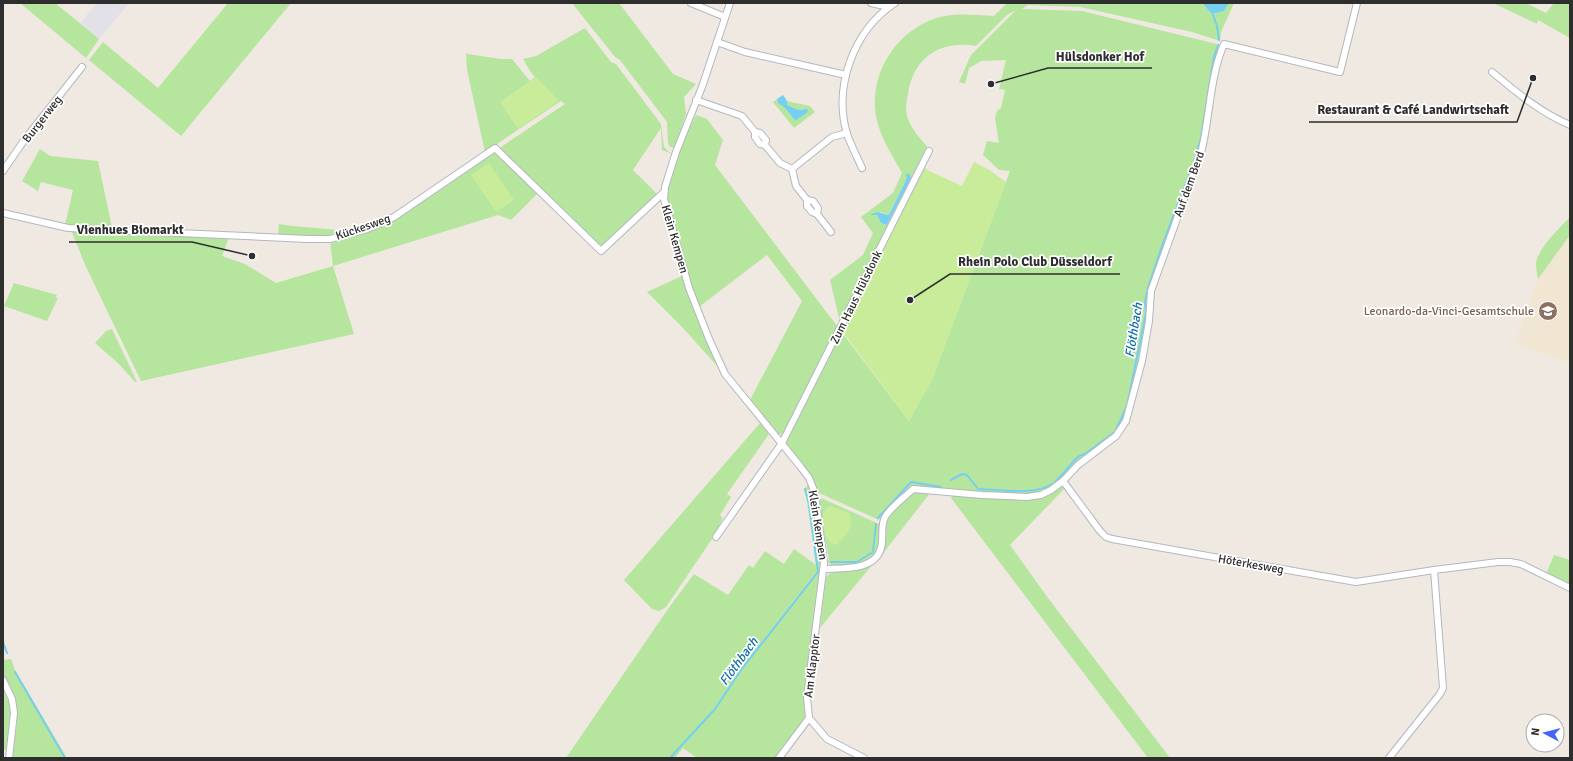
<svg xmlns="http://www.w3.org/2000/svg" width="1573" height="761" viewBox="0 0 1573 761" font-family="Signika,sans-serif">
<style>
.industrial{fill:#e3e1e8}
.education{fill:#f0e6d1}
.green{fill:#b6e59e;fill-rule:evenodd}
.pitch{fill:#c9ec9a}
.water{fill:#75cff0}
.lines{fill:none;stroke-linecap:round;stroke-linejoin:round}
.stream{stroke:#75cff0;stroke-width:2}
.minor-casing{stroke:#b4b7c1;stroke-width:8}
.minor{stroke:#fff;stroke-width:6}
.labels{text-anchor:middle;stroke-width:3.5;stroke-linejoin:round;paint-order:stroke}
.street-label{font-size:12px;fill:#2e2e2e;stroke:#fff}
.education-label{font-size:12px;fill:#785e54;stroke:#fff;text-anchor:end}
.water-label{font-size:13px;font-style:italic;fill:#0d6fa3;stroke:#fff}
.leader{fill:none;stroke:#2e2e2e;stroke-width:1.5}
.callout-dot{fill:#2e2e2e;stroke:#fff;stroke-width:1.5}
.callout-label{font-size:13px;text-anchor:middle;font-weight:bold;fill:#2e2e2e;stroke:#fff;stroke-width:3.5;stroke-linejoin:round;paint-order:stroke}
</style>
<rect width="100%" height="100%" fill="#efe9e1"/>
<polygon class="industrial" points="97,3 129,3 99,39 80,23"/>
<polygon class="education" points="1570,235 1570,363 1515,344 1538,279"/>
<g class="green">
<polygon points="20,3 55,3 99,39 86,58"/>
<polygon points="228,3 291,3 181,136 89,60 103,42 158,88"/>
<polygon points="572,3 619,3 673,74 696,84 684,97 686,114 674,148 670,147 668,143 667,122 620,60 615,57"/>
<path d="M 1007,3 L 1202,3 L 1212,14 L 1224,11 L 1229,3 L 1234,3 L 1221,32 L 1220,41 L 1192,32 L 1080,7 L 1028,5 L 1022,9 L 1082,11 L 1221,45 L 1215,60 L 1204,137 L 1149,290 C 1148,298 1148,306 1148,314 C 1146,338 1139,362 1133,385 C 1129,401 1126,419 1117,433 C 1110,443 1088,454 1078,461 C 1068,469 1063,480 1053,487 C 1030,502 941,490 912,485 L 879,520 L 817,492 C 810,473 799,459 786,444 L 786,439 L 835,345 L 832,341 L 788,425 L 783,434 L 778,434 L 750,400 L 802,301 L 767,255 L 699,307 L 691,285 L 666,199 C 668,174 684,138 696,115 L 707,119 L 723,140 L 715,165 L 909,421 L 932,379 L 941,356 L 1010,171 L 999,170 L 983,155 L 987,141 L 999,143 L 995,118 L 997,111 L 1001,108 L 1005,90 L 999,89 L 1006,60 L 981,61 L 969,68 L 965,84 L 959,82 L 971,55 L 1016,10 L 1007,15 L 976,46 C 940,40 913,58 908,94 C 906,103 905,111 908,119 C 912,129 919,138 927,146 L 840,322 L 830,280 L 863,255 L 873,233 L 861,217 L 893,193 L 902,173 C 893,157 882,140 877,121 C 866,75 898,25 945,16 C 961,13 977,15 994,16 ZM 907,175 L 911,178 L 887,225 L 881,223 L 877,215 L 871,215 L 881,212 L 888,215 L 890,213 L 907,178 Z"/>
<polygon points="1493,3 1526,3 1546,13 1554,3 1570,3 1570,38 1538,20 1537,24"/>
<polygon points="585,28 611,62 616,64 661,124 664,147 668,151 673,154 662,150 661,128 633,170 658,195 600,247 498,149 565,104 561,101 485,152 467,70 466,53 467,54 501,59 512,59 530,81 535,77 530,71 523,59 536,56"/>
<polygon points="777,99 778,103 785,108 794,119 804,109 799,110 787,105 787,101 810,106 815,112 794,128 773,102"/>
<polygon points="40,149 50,156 98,161 112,228 65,225 73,190 41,182 38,191 22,181"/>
<polygon points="496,151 538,193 511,220 498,215 333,266 354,334 141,381 86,267 71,230 229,237 222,256 245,264 276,283 333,266 330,241 377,228"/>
<path d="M 1570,217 L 1570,235 L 1538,279 C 1537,274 1536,268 1536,263 C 1538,248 1560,228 1570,217 Z"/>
<polygon points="279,224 293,226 349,231 329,236 278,235"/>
<polygon points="682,276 705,337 720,369 683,328 647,292"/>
<polygon points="14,283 57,295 56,298 58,298 47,321 4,306"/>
<polygon points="112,329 137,382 135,382 119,364 95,343 106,331"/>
<polygon points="760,423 769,434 727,494 731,497 720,515 723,518 714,536 666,607 659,611 652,609 624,580"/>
<polygon points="809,484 814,502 823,562 804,699 805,717 776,758 697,758 683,748 675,758 566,758 668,609 694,574 728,595 749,565 753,568 765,551 784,564 794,549 816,565 807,502 804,489"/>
<polygon points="1059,486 1065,488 1010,545 1048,598 1170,758 1148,758 951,498 953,495 967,495 981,499 1026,499"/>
<path d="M 918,492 L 930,493 L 881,556 C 884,545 881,534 884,524 C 888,511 906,497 918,492 Z"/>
<path d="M 821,498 L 879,524 C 879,533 880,544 876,552 C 871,565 834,573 827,561 L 829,560 L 818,501 Z"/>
<polygon points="1554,555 1570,560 1570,586 1546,574"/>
<path d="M 872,565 L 820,628 L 826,577 C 834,568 845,571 857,570 C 862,569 867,567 872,565 Z"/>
<polygon points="11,659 15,670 67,758 12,758 17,725 16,707 3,675 3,660"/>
<polygon points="3,689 11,708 12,715 7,751 3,749"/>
</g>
<g class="pitch">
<polygon points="536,77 559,101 518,129 500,102"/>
<polygon points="974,162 988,169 1006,182 941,356 932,379 909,421 842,331 923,166 929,171 962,186"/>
<polygon points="489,163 514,200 496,212 471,175"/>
<path d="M 831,506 L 849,513 C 855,528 847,533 838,544 C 826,549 822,525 823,517 C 823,513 825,510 827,507 Z"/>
</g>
<g class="water">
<polygon points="1202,3 1229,3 1224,11 1212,14"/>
<polygon points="783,95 787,101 787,105 799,110 807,109 808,112 796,120 794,119 785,108 778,103 777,99"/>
<polygon points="906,173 910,175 911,178 887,225 881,223 877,215 869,215 878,212 888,215 890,213 907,178"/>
</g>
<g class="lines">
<g class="stream">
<polyline points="1212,12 1217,26 1219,40"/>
<path d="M 951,480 L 962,474 L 967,475 L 978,489 C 999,490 1037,496 1054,483 C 1063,475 1070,464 1079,456 L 1085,454 L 1115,432 L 1127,406 L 1146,313 L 1145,301 L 1148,288 L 1163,243 L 1194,162 L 1201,138 L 1214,57 L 1218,45"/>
<polyline points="878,518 911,482 941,487"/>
<polyline points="831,562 857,562 873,552 876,524"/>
<polyline points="3,642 7,653"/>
<polyline points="15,672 65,758"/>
<polyline points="670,758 715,709 741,670 818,572 809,503 805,489"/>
</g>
<g class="minor-casing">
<g id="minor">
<polyline points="691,3 725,17"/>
<polyline points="730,3 702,87 676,152 665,187 664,199 689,288 709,339 725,374 800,466 809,478 815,493 824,563 807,697 809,718 827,739 864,758"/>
<polyline points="871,3 889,7"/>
<polyline points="717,42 745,52 846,75"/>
<path d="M 1492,72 C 1516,92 1541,113 1570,125"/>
<polyline points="696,100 742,116 755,132 755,137 760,144 765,145 780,163 792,169 796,186 807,200 807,206 812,212 817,214 831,232"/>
<polyline points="755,132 760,133 766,140 765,145"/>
<path d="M 862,168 C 857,157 851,145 847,134 C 833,86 854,30 895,3"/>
<polyline points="792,169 832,137 847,133"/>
<polyline points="3,171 25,139 82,67"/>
<polyline points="807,200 813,201 818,208 817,214"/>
<polyline points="3,213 68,228 308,239 330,239 367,229 394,217 495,148 601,251 663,193"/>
<polyline points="1063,481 1100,531 1106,537 1112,539 1356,582 1434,570 1498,562 1510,562 1521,564 1570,588"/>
<polyline points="716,537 782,443 929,151"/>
<path d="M 824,569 C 843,568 875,571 881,548 C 884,538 880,527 885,517 C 890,508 905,497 913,489 L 982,495 L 1027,497 L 1041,495 L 1051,490 L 1063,481 L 1078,465 L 1116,436 L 1126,421 L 1142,361 L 1149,321 L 1151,291 L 1202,149 C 1210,115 1210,76 1224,44 L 1340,72 L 1357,3"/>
<polyline points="3,680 12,699 14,713 9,758"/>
<polyline points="779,758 809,718"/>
<polyline points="1389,758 1440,694 1443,688 1434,570"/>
</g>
</g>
<use href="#minor" class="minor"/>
</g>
<defs>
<g id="school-disc" transform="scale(1)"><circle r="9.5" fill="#8d6e63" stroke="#fff"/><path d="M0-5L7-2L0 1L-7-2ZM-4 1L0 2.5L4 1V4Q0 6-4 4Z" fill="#fff"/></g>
</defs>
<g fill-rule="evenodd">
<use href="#school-disc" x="1548" y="311"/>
</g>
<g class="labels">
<g class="street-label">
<text transform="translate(42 119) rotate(-52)" y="4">Burgerweg</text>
<text transform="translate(1189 184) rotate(-70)" y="4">Auf dem Berd</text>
<text transform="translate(363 227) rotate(-19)" y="4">Kückesweg</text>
<text transform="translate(675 239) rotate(74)" y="4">Klein Kempen</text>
<text transform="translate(856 297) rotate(-64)" y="4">Zum Haus Hülsdonk</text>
<text transform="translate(818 525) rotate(81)" y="4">Klein Kempen</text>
<text transform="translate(1251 564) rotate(10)" y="4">Höterkesweg</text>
<text transform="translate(812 666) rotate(-83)" y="4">Am Klapptor</text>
</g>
<g class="education-label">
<text x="1534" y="315">Leonardo-da-Vinci-Gesamtschule</text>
</g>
<g class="water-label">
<text transform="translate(1133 330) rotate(-81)" y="5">Flöthbach</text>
<text transform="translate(738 661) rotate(-54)" y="5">Flöthbach</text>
</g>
</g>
<path class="leader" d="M991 84L1048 68H1152M1533 78L1517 122H1309M252 256L192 242H69M910 300L950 274H1120"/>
<g class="callout-dot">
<circle cx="991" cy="84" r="4"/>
<circle cx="1533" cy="78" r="4"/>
<circle cx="252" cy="256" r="4"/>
<circle cx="910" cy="300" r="4"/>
</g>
<g class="callout-label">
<text x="1100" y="61">Hülsdonker Hof</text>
<text x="1413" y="114">Restaurant &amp; Café Landwirtschaft</text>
<text x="130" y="234">Vienhues Biomarkt</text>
<text x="1035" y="266">Rhein Polo Club Düsseldorf</text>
</g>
<rect width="1573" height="761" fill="none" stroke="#2e2e2e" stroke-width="8"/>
<g transform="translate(1545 733) rotate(277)"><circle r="19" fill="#ffffff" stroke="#ababab"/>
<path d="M0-3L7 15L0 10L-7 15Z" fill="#4264fb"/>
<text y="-6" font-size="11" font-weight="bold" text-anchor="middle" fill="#2e2e2e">N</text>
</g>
</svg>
